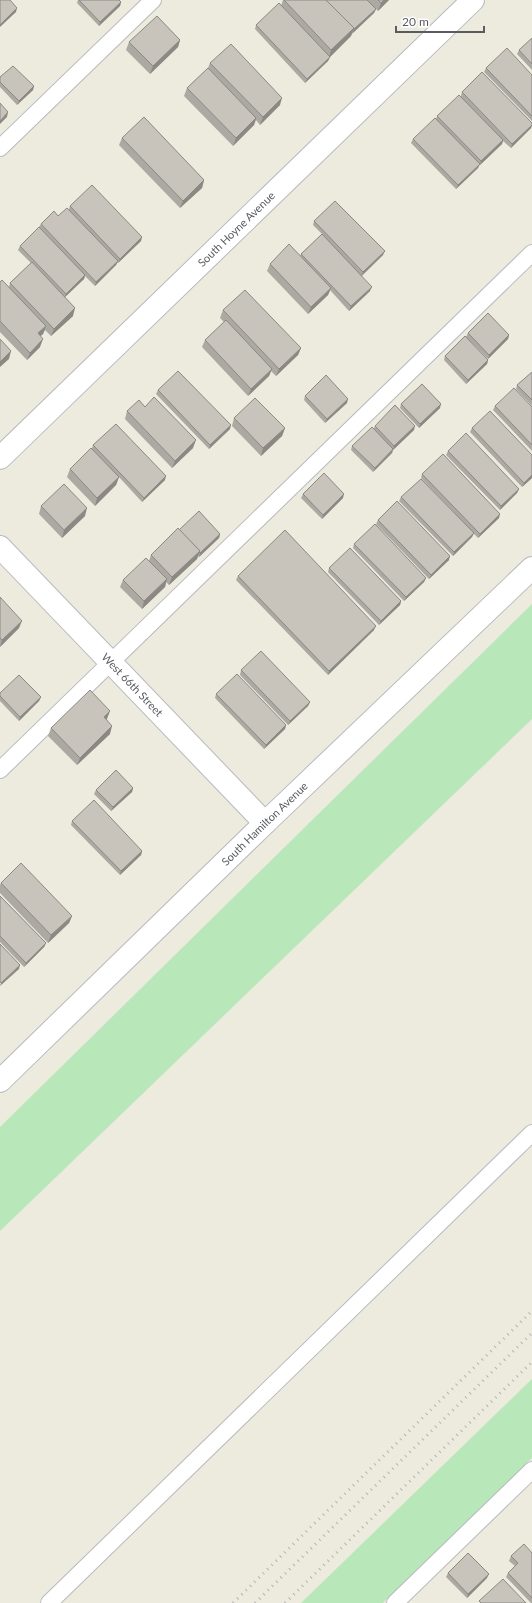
<svg xmlns="http://www.w3.org/2000/svg" width="532" height="1603" viewBox="0 0 532 1603" font-family="Lato,sans-serif">
<style>
.green{fill:#b8e7b9}
.lines{fill:none;stroke-linecap:round;stroke-linejoin:round}
.service-casing{stroke:#b7babf;stroke-width:18}
.minor-casing{stroke:#b7babf;stroke-width:24}
.service{stroke:#fff;stroke-width:16}
.minor{stroke:#fff;stroke-width:22}
.rail{stroke:#b3b4b4;stroke-width:3;stroke-dasharray:1 5;stroke-linecap:butt}
.wall{fill:#aca9a2}
.shaded-wall{fill:#8c8984}
.building{fill:#c8c4bc;stroke:#8c8984}
.labels{text-anchor:middle;stroke-width:3;stroke-linejoin:round;paint-order:stroke}
.street-label{font-size:11px;fill:#585c61;stroke:#fff}
</style>
<rect width="100%" height="100%" fill="#edeade"/>
<g class="green">
<polygon points="532,604 532,719 0,1231 0,1127"/>
<polygon points="532,1379 532,1458 383,1603 301,1603"/>
</g>
<g class="lines">
<g class="service-casing">
<g id="service">
<polyline points="0,148 153,0"/>
<polyline points="0,770 532,253"/>
<polyline points="49,1603 532,1133"/>
<polyline points="395,1603 532,1470"/>
</g>
</g>
<g class="minor-casing">
<g id="minor">
<path id="s1" d="M 0,458 L 473,0"/>
<path id="s2" d="M 0,547 L 265,823"/>
<path id="s3" d="M 0,1081 L 265,823 L 532,568"/>
</g>
</g>
<use href="#service" class="service"/>
<use href="#minor" class="minor"/>
<g class="rail">
<polyline points="233,1603 532,1311"/>
<polyline points="255,1603 532,1333"/>
<polyline points="285,1603 532,1362"/>
</g>
</g>
<g class="wall">
<polygon points="78,0 119,0 121,2 120,6 99,26 77,3"/>
<polygon points="283,0 367,0 376,9 374,13 352,33 351,36 330,57 328,61 305,83 255,29 256,25 281,6"/>
<polygon points="367,0 389,0 378,11"/>
<polygon points="532,38 532,70 517,54 519,50"/>
<polygon points="180,40 178,47 150,74 126,50 129,42"/>
<polygon points="210,63 280,105 260,125 256,120 254,125 233,146 184,96 187,88 208,68"/>
<polygon points="486,68 532,75 532,121 484,72"/>
<polygon points="0,77 34,86 33,90 17,105 0,87"/>
<polygon points="462,92 532,123 532,126 531,128 511,148 503,141 502,144 480,165 479,165 478,168 456,189 411,143 413,139 436,119 437,116 461,96"/>
<polygon points="122,138 204,180 202,188 180,208 119,145"/>
<polygon points="70,206 141,241 118,263 118,262 116,265 95,286 85,276 84,279 65,297 73,316 51,336 45,330 43,334 40,336 40,347 27,360 0,332 0,282 9,287 10,283 31,263 18,250 20,246 39,227 41,224 58,216 69,209"/>
<polygon points="314,221 383,255 362,276 370,291 349,311 330,290 328,295 308,314 267,271 270,264 300,256 301,254 322,234 313,225"/>
<polygon points="223,310 301,348 298,355 276,376 271,371 269,376 248,396 202,347 205,340 224,322 220,318"/>
<polygon points="468,333 509,335 508,339 488,359 466,337"/>
<polygon points="445,356 488,360 487,364 466,384 444,360"/>
<polygon points="532,372 532,406 516,389 517,385"/>
<polygon points="158,390 230,429 209,449 156,394"/>
<polygon points="305,396 347,403 325,423 304,400"/>
<polygon points="401,404 440,408 419,428 400,408"/>
<polygon points="495,406 532,407 532,451 493,410"/>
<polygon points="145,407 193,448 172,468 125,419 127,411"/>
<polygon points="234,418 285,428 282,436 261,456 232,426"/>
<polygon points="375,426 414,430 393,450 392,453 373,472 351,450 352,446 374,428"/>
<polygon points="472,428 532,455 532,478 522,487 470,432"/>
<polygon points="93,445 165,480 142,502 119,477 116,485 95,506 67,477 70,469 92,448"/>
<polygon points="448,451 519,489 517,493 500,510 446,455"/>
<polygon points="422,474 499,518 478,538 421,478"/>
<polygon points="303,494 343,498 322,519 301,498"/>
<polygon points="401,497 474,533 472,537 453,556 399,501"/>
<polygon points="41,506 85,516 62,538 39,514"/>
<polygon points="378,520 449,560 429,579 376,524"/>
<polygon points="179,530 220,534 219,538 199,557 198,556 197,559 169,585 166,582 165,587 142,609 120,587 123,580 149,561 151,555"/>
<polygon points="354,544 426,578 424,582 404,601 353,548"/>
<polygon points="329,568 401,601 400,605 379,625 328,572"/>
<polygon points="238,576 374,630 328,675 236,580"/>
<polygon points="0,597 19,628 0,647"/>
<polygon points="241,670 310,702 308,706 288,725 240,675"/>
<polygon points="0,693 41,697 39,701 19,721 0,701"/>
<polygon points="216,694 286,725 285,729 264,749 215,698"/>
<polygon points="107,719 110,734 77,765 48,736 51,728"/>
<polygon points="133,788 132,792 111,811 94,794 96,790"/>
<polygon points="72,821 142,851 141,855 120,875 71,825"/>
<polygon points="1,883 72,916 69,923 48,943 0,893 0,885"/>
<polygon points="0,896 46,943 44,947 24,967 0,942"/>
<polygon points="532,1553 532,1603 531,1603 506,1577 508,1573 515,1566 509,1561 511,1556"/>
<polygon points="448,1573 487,1578 467,1598 446,1577"/>
</g>
<g class="shaded-wall">
<polygon points="384,0 389,0 378,11 381,3"/>
<polygon points="121,2 120,6 99,26 100,22"/>
<polygon points="17,8 16,12 0,27 0,25"/>
<polygon points="376,9 374,13 352,34 354,29"/>
<polygon points="354,28 351,36 329,58 331,50"/>
<polygon points="180,40 178,47 150,74 153,66"/>
<polygon points="330,57 328,61 305,83 307,79"/>
<polygon points="34,86 33,90 17,105 19,101"/>
<polygon points="282,98 280,105 260,125 263,117"/>
<polygon points="8,112 7,117 0,124 0,121"/>
<polygon points="256,118 254,125 233,146 236,138"/>
<polygon points="532,125 531,128 511,148 512,144"/>
<polygon points="503,140 502,144 480,165 481,161"/>
<polygon points="480,164 478,168 456,189 458,185"/>
<polygon points="204,180 202,188 180,208 183,201"/>
<polygon points="142,237 141,241 118,263 120,259"/>
<polygon points="385,251 383,255 361,276 363,272"/>
<polygon points="118,261 116,265 95,286 96,282"/>
<polygon points="85,275 84,279 64,298 66,294"/>
<polygon points="372,287 370,291 349,311 351,306"/>
<polygon points="331,288 328,295 308,314 311,307"/>
<polygon points="75,308 73,316 51,336 54,329"/>
<polygon points="46,326 43,334 35,341 38,333"/>
<polygon points="509,335 508,339 488,359 489,355"/>
<polygon points="43,339 40,347 27,360 30,353"/>
<polygon points="301,348 298,355 276,376 279,369"/>
<polygon points="11,351 9,359 0,367 0,362"/>
<polygon points="488,360 487,364 466,384 468,380"/>
<polygon points="272,369 269,376 248,396 251,389"/>
<polygon points="348,399 347,403 325,423 327,419"/>
<polygon points="441,404 440,408 419,428 420,424"/>
<polygon points="231,425 230,429 209,449 210,445"/>
<polygon points="415,426 414,430 393,450 392,453 373,472 375,468 393,450 394,446"/>
<polygon points="285,428 282,436 261,456 263,448"/>
<polygon points="196,440 193,448 172,468 175,461"/>
<polygon points="532,475 532,478 522,487 524,483"/>
<polygon points="166,476 165,480 142,502 144,498"/>
<polygon points="119,477 116,485 95,506 97,498"/>
<polygon points="519,489 517,493 500,510 501,506"/>
<polygon points="344,494 343,498 322,519 323,515"/>
<polygon points="87,508 85,516 62,538 64,530"/>
<polygon points="500,514 499,518 478,538 480,534"/>
<polygon points="474,533 472,537 453,556 454,552"/>
<polygon points="220,534 219,538 199,557 200,553"/>
<polygon points="200,551 197,559 169,585 172,577"/>
<polygon points="450,556 449,560 429,579 431,575"/>
<polygon points="426,578 424,582 404,601 406,597"/>
<polygon points="167,579 165,587 142,609 144,601"/>
<polygon points="401,601 400,605 379,625 381,621"/>
<polygon points="22,621 19,628 0,647 2,640"/>
<polygon points="376,626 374,630 328,675 329,671"/>
<polygon points="41,697 39,701 19,721 20,717"/>
<polygon points="310,702 308,706 288,725 290,721"/>
<polygon points="110,711 107,719 102,724 104,717"/>
<polygon points="286,725 285,729 264,749 266,745"/>
<polygon points="112,726 110,734 77,765 80,758"/>
<polygon points="133,788 132,792 111,811 113,807"/>
<polygon points="142,851 141,855 120,875 121,871"/>
<polygon points="72,916 69,923 48,943 51,935"/>
<polygon points="46,943 44,947 24,967 26,963"/>
<polygon points="20,965 19,969 0,986 1,983"/>
<polygon points="489,1574 487,1578 467,1598 468,1594"/>
</g>
<g class="building">
<polygon points="0,0 10,0 17,8 0,25"/>
<polygon points="79,0 119,0 121,2 100,22"/>
<polygon points="284,0 326,0 354,28 331,50"/>
<polygon points="326,0 367,0 376,9 354,29 353,29 354,28"/>
<polygon points="378,0 384,0 381,3"/>
<polygon points="279,3 330,57 307,79 256,25"/>
<polygon points="157,16 180,40 153,66 129,42"/>
<polygon points="532,38 532,64 519,50"/>
<polygon points="231,44 282,98 263,117 210,63"/>
<polygon points="507,48 532,75 532,116 486,68"/>
<polygon points="13,66 34,86 19,101 0,82 0,77"/>
<polygon points="208,68 256,118 236,138 187,88"/>
<polygon points="482,72 532,123 532,125 512,144 462,92"/>
<polygon points="459,95 503,140 481,161 437,116"/>
<polygon points="0,103 8,112 0,121"/>
<polygon points="144,117 204,180 183,201 122,138"/>
<polygon points="435,118 480,164 458,185 413,139"/>
<polygon points="92,185 142,237 120,259 70,206"/>
<polygon points="335,201 385,251 363,272 314,221"/>
<polygon points="67,208 118,261 96,282 41,224 54,211 58,216"/>
<polygon points="39,227 85,275 66,294 20,246"/>
<polygon points="322,234 372,287 351,306 301,254"/>
<polygon points="289,244 331,288 311,307 270,264"/>
<polygon points="32,262 75,308 54,329 10,283"/>
<polygon points="2,280 46,326 38,333 43,339 30,353 0,321 0,282"/>
<polygon points="245,290 301,348 279,369 223,310"/>
<polygon points="488,313 509,335 489,355 468,333"/>
<polygon points="226,320 272,369 251,389 205,340"/>
<polygon points="465,336 488,360 468,380 445,356"/>
<polygon points="0,339 11,351 0,362"/>
<polygon points="178,371 231,425 210,445 158,390"/>
<polygon points="532,372 532,400 517,385"/>
<polygon points="326,375 348,399 327,419 305,396"/>
<polygon points="422,384 441,404 420,424 401,404"/>
<polygon points="514,388 532,407 532,445 495,406"/>
<polygon points="154,397 196,440 175,461 127,411 139,400 145,407"/>
<polygon points="255,398 285,428 263,448 234,418"/>
<polygon points="395,405 415,426 394,446 375,426"/>
<polygon points="490,411 532,455 532,475 524,483 472,428"/>
<polygon points="116,424 166,476 144,498 93,445"/>
<polygon points="372,427 393,449 375,468 352,446"/>
<polygon points="466,433 519,489 501,506 448,451"/>
<polygon points="91,448 119,477 97,498 70,469"/>
<polygon points="443,454 500,514 480,534 422,474"/>
<polygon points="324,473 344,494 323,515 303,494"/>
<polygon points="421,479 474,533 454,552 401,497"/>
<polygon points="64,484 87,508 64,530 41,506"/>
<polygon points="397,501 450,556 431,575 378,520"/>
<polygon points="199,511 220,534 200,553 199,552 200,551 179,530"/>
<polygon points="375,524 426,578 406,597 354,544"/>
<polygon points="178,528 200,551 172,577 151,555"/>
<polygon points="285,530 376,626 329,671 238,576"/>
<polygon points="350,548 401,601 381,621 329,568"/>
<polygon points="146,558 167,579 144,601 123,580"/>
<polygon points="0,597 22,621 2,640 0,638"/>
<polygon points="261,651 310,702 290,721 241,670"/>
<polygon points="237,674 286,725 266,745 216,694"/>
<polygon points="19,675 41,697 20,717 0,696 0,693"/>
<polygon points="90,690 110,711 104,717 112,726 80,758 51,728"/>
<polygon points="116,770 133,788 113,807 96,790"/>
<polygon points="94,800 142,851 121,871 72,821"/>
<polygon points="21,863 72,916 51,935 1,883"/>
<polygon points="0,896 46,943 26,963 0,936"/>
<polygon points="0,944 20,965 1,983 0,981"/>
<polygon points="524,1544 532,1553 532,1598 508,1573 518,1563 511,1556"/>
<polygon points="468,1553 489,1574 468,1594 448,1573"/>
<polygon points="503,1579 526,1603 481,1603 479,1601"/>
</g>
<g class="labels">
<g class="street-label">
<text dy="4" stroke="none"><textPath href="#s1" startOffset="329">South Hoyne Avenue</textPath></text>
<text dy="4" stroke="none"><textPath href="#s2" startOffset="191">West 66th Street</textPath></text>
<text dy="4" stroke="none"><textPath href="#s3" startOffset="369">South Hamilton Avenue</textPath></text>
</g>
</g>
<path d="M396 26v6h88v-6" fill="none" stroke="#585c61" stroke-width="2"/>
<text x="402" y="26" font-size="12" fill="#585c61" stroke="#ffffff" stroke-width="3" paint-order="stroke">20 m</text>
</svg>
